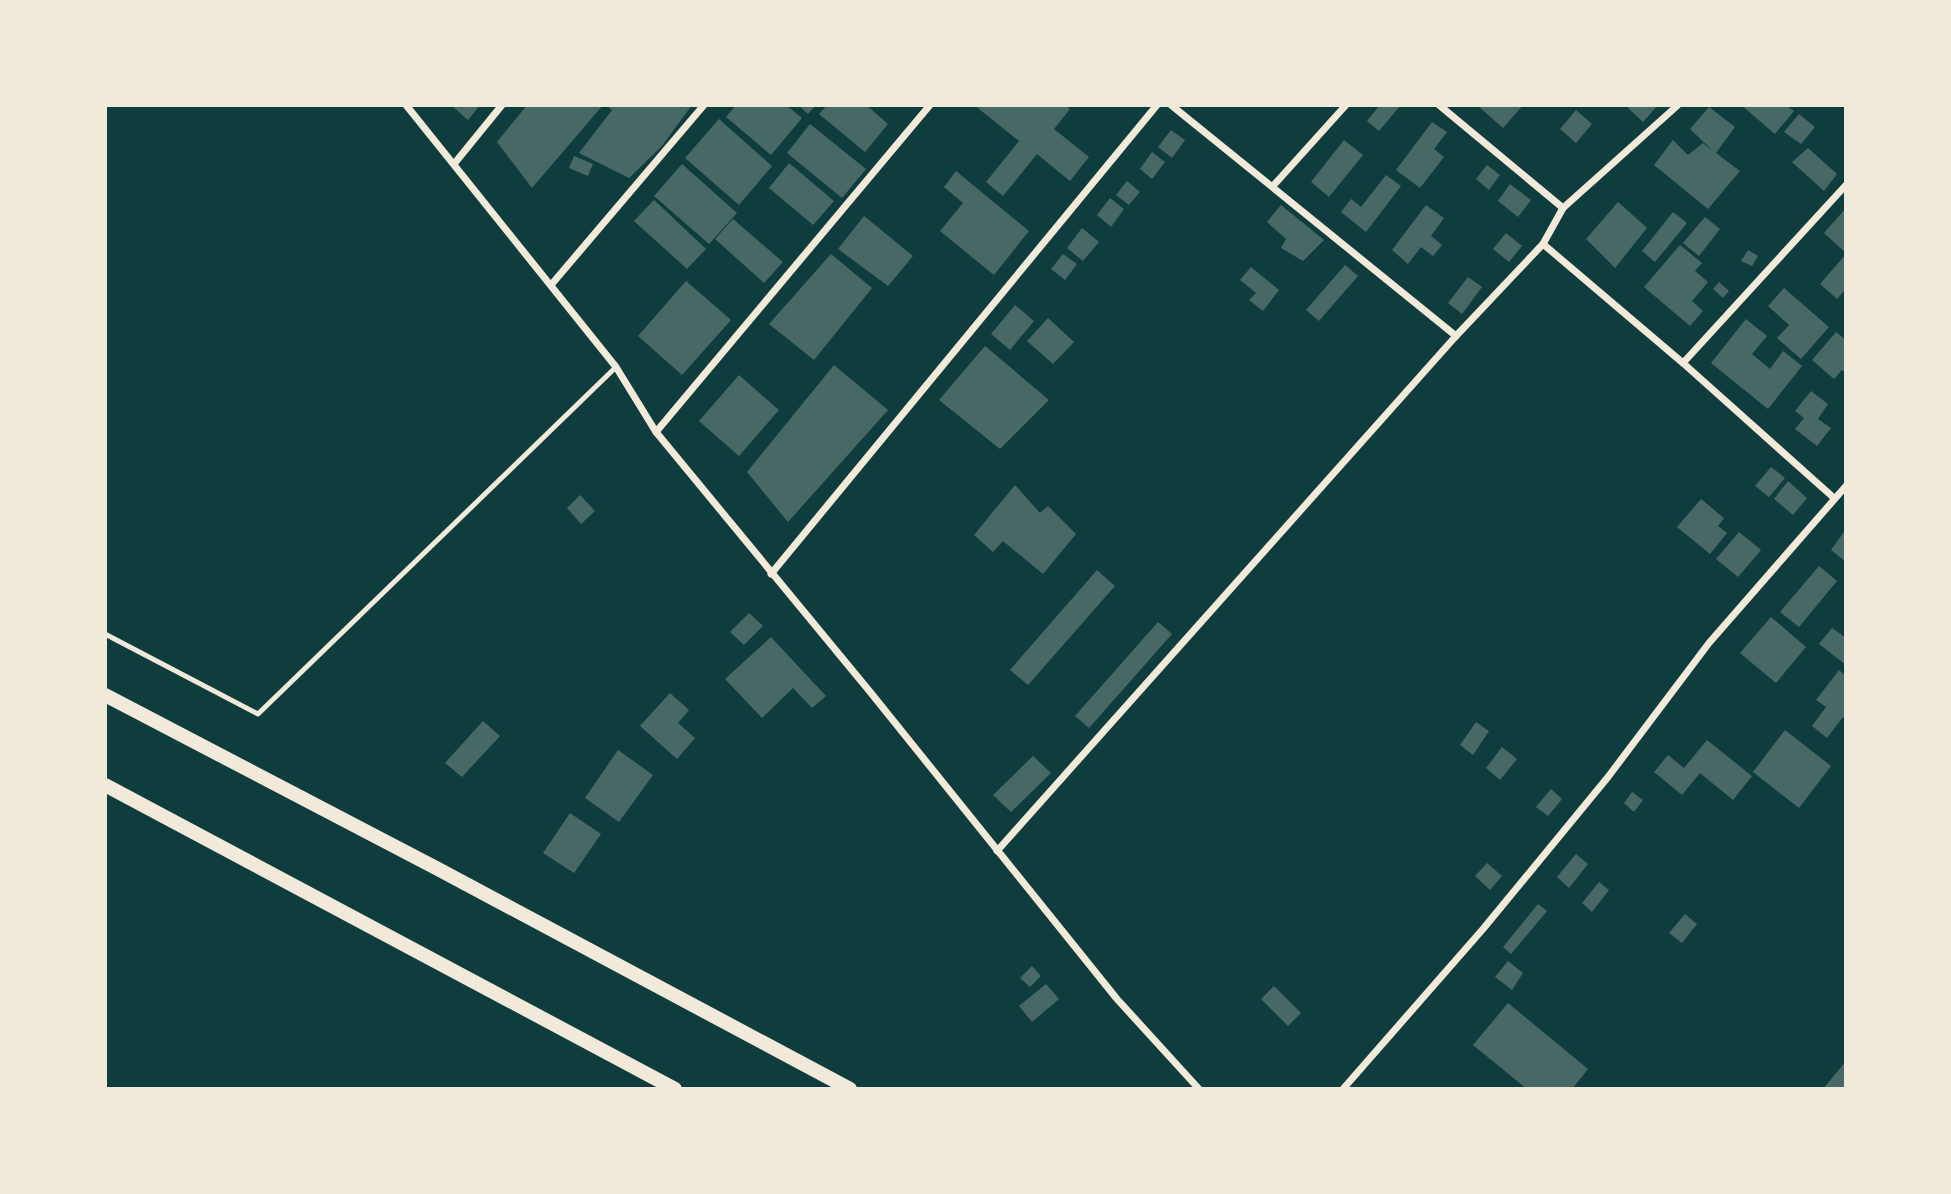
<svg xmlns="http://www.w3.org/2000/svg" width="1951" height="1194" viewBox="0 0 1951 1194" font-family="Poppins,sans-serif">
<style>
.building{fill:#486865}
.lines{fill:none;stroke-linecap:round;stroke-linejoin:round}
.service{stroke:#f1e9da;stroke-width:5}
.minor{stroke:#f1e9da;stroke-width:7}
.secondary{stroke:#f1e9da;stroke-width:14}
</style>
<rect width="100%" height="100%" fill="#0f3d3e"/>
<g class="building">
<polygon points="451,105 480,105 468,120"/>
<polygon points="527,105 603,105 532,188 497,142"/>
<polygon points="606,105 692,105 662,146 629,178 579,153 612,110"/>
<polygon points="736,105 786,105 802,118 771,155 726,117"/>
<polygon points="798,105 816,105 808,114"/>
<polygon points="827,105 866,105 888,124 865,152 819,114"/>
<polygon points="974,105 1065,105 1070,109 1054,129 1089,157 1070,181 1037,154 1003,196 986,182 1019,141"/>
<polygon points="1380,105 1401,105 1379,131 1367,121"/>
<polygon points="1477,105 1523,105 1503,128"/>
<polygon points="1631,105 1658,105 1643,122 1628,108"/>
<polygon points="1741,105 1786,105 1794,111 1775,134"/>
<polygon points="1709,107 1735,127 1716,153 1740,171 1708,209 1654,165 1673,140 1688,155 1703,143 1713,151 1690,129"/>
<polygon points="1576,110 1592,124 1576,143 1560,129"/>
<polygon points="1799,114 1815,127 1801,144 1784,132"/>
<polygon points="719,119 772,166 739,205 685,158"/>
<polygon points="1432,122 1447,132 1434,149 1444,157 1420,188 1396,170"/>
<polygon points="810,124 866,169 842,198 787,153"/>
<polygon points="1171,130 1185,140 1172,158 1158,147"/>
<polygon points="1344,140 1363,155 1329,197 1311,182"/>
<polygon points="1808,148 1837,174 1824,191 1792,162"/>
<polygon points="1152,152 1165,162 1152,179 1140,169"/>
<polygon points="574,156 593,164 588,176 569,168"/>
<polygon points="789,163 834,201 813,225 769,188"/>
<polygon points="682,164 737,213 709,244 654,196"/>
<polygon points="1487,165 1500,175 1489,190 1476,179"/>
<polygon points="956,171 1029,231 994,275 940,231 963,203 944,187"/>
<polygon points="1386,175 1401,186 1366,232 1341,212 1351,199 1361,207"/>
<polygon points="1127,181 1140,192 1129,205 1116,195"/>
<polygon points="1510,184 1531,200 1518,217 1498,201"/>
<polygon points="1110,198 1124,209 1111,227 1097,215"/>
<polygon points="654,200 706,249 687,269 634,221"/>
<polygon points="1618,202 1647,228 1615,268 1586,239"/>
<polygon points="1281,205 1324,240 1303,261 1281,248 1286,239 1267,222"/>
<polygon points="1426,205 1444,218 1431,236 1442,245 1433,256 1421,247 1408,264 1392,250"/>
<polygon points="1846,208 1846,253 1824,233"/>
<polygon points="1673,212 1687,223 1655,262 1642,251"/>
<polygon points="864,216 913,256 888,286 838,249"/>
<polygon points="1705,217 1720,229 1699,256 1683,243"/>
<polygon points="733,219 783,262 764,283 715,239"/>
<polygon points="1082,228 1099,242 1083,261 1067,248"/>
<polygon points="1506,233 1522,246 1509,262 1493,249"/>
<polygon points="1680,245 1702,263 1695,271 1708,282 1692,301 1703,311 1690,326 1644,287"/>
<polygon points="1748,250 1758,256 1752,266 1741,261"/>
<polygon points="831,254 872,288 814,360 769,324"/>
<polygon points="1063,254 1077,264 1065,280 1051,269"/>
<polygon points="1846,254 1846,289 1837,299 1820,284"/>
<polygon points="1345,265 1358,276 1319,321 1306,310"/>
<polygon points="1251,267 1279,290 1263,311 1249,300 1256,293 1240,280"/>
<polygon points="1468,277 1482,287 1462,314 1448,303"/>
<polygon points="686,281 731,320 682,375 638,336"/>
<polygon points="1719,282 1729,291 1723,298 1713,289"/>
<polygon points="1784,288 1829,327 1801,359 1777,338 1789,325 1768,306"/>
<polygon points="1015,305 1034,321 1010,350 991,334"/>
<polygon points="1048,318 1074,342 1053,364 1027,341"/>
<polygon points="1746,319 1767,336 1752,354 1770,369 1783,351 1802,366 1768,409 1711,363"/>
<polygon points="1836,332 1846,340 1846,373 1842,370 1834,379 1812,360"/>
<polygon points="985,346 1049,400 1000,449 939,400"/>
<polygon points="834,365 888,410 788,522 747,472"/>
<polygon points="739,375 779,410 739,456 699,421"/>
<polygon points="1811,391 1828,404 1818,419 1831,428 1817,446 1795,429 1804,418 1795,411"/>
<polygon points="1771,467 1785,478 1769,497 1755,486"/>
<polygon points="1788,481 1807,498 1793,515 1774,499"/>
<polygon points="1015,485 1040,513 1048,506 1076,534 1043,574 1003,541 993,552 974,535"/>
<polygon points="580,495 595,511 581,524 567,508"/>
<polygon points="1701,499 1724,518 1718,526 1727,533 1710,554 1677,527"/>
<polygon points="1846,529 1846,562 1831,550"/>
<polygon points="1739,532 1761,550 1738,577 1716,559"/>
<polygon points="1819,566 1837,581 1799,627 1780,612"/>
<polygon points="1097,570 1115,586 1028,685 1010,670"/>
<polygon points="749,613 763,626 744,645 730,632"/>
<polygon points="1771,617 1806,647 1776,683 1740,653"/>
<polygon points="1158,622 1172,634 1089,728 1075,716"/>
<polygon points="1832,628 1846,638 1846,665 1819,644"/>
<polygon points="771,637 826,696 812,708 793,688 762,718 725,679"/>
<polygon points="1839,670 1846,676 1846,720 1843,717 1827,738 1812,726 1826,707 1816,700"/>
<polygon points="670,693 689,710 678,723 695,738 677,759 640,726"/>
<polygon points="483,721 500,736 462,777 445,763"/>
<polygon points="1476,722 1489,731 1473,755 1460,745"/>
<polygon points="1785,730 1831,766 1799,808 1753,772"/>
<polygon points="1707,740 1752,776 1733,800 1700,773 1682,795 1654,772 1668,755 1684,768"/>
<polygon points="1502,747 1517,759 1500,780 1486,768"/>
<polygon points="618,750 653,775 619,822 585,798"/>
<polygon points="1033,756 1051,773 1011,812 993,795"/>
<polygon points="1551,789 1562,799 1548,816 1536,807"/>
<polygon points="1632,792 1643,800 1634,812 1624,803"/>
<polygon points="570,813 601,834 574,873 543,853"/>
<polygon points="1576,854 1588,864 1569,888 1557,877"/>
<polygon points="1487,863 1502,876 1490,890 1475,876"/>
<polygon points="1599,882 1609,890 1592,912 1582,903"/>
<polygon points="1538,904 1547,911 1511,954 1503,947"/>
<polygon points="1685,914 1697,924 1682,943 1669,933"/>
<polygon points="1508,961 1523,973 1512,990 1495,977"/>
<polygon points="1032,966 1041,976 1030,987 1020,978"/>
<polygon points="1046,984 1059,999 1032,1022 1019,1006"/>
<polygon points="1274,986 1301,1013 1288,1026 1261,999"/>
<polygon points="1508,1003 1588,1069 1572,1089 1527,1089 1473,1045"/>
<polygon points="1846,1061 1846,1089 1823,1089"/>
</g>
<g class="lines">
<polyline class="service" points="105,634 258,714 616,367"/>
<g class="minor">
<polyline points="406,105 616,367 656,432 871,693 1117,999 1199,1089"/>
<polyline points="1171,105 1456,336 1543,244 1563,208 1678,105"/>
<polyline points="1439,105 1563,208"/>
<polyline points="454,164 502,105"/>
<polyline points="1273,186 1346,105"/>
<polyline points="1543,244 1683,363 1834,498"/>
<polyline points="551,285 704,105"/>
<polyline points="1683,363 1846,185"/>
<polyline points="656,432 930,105"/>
<polyline points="771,574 1157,105"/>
<polyline points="997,851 1456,336"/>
<polyline points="1343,1089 1483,929 1608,777 1709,643 1846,486"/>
</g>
<g class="secondary">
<polyline points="105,695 438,869 850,1089"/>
<polyline points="105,785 675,1089"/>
</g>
</g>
<rect width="1951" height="1194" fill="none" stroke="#f1e9da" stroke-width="214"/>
</svg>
